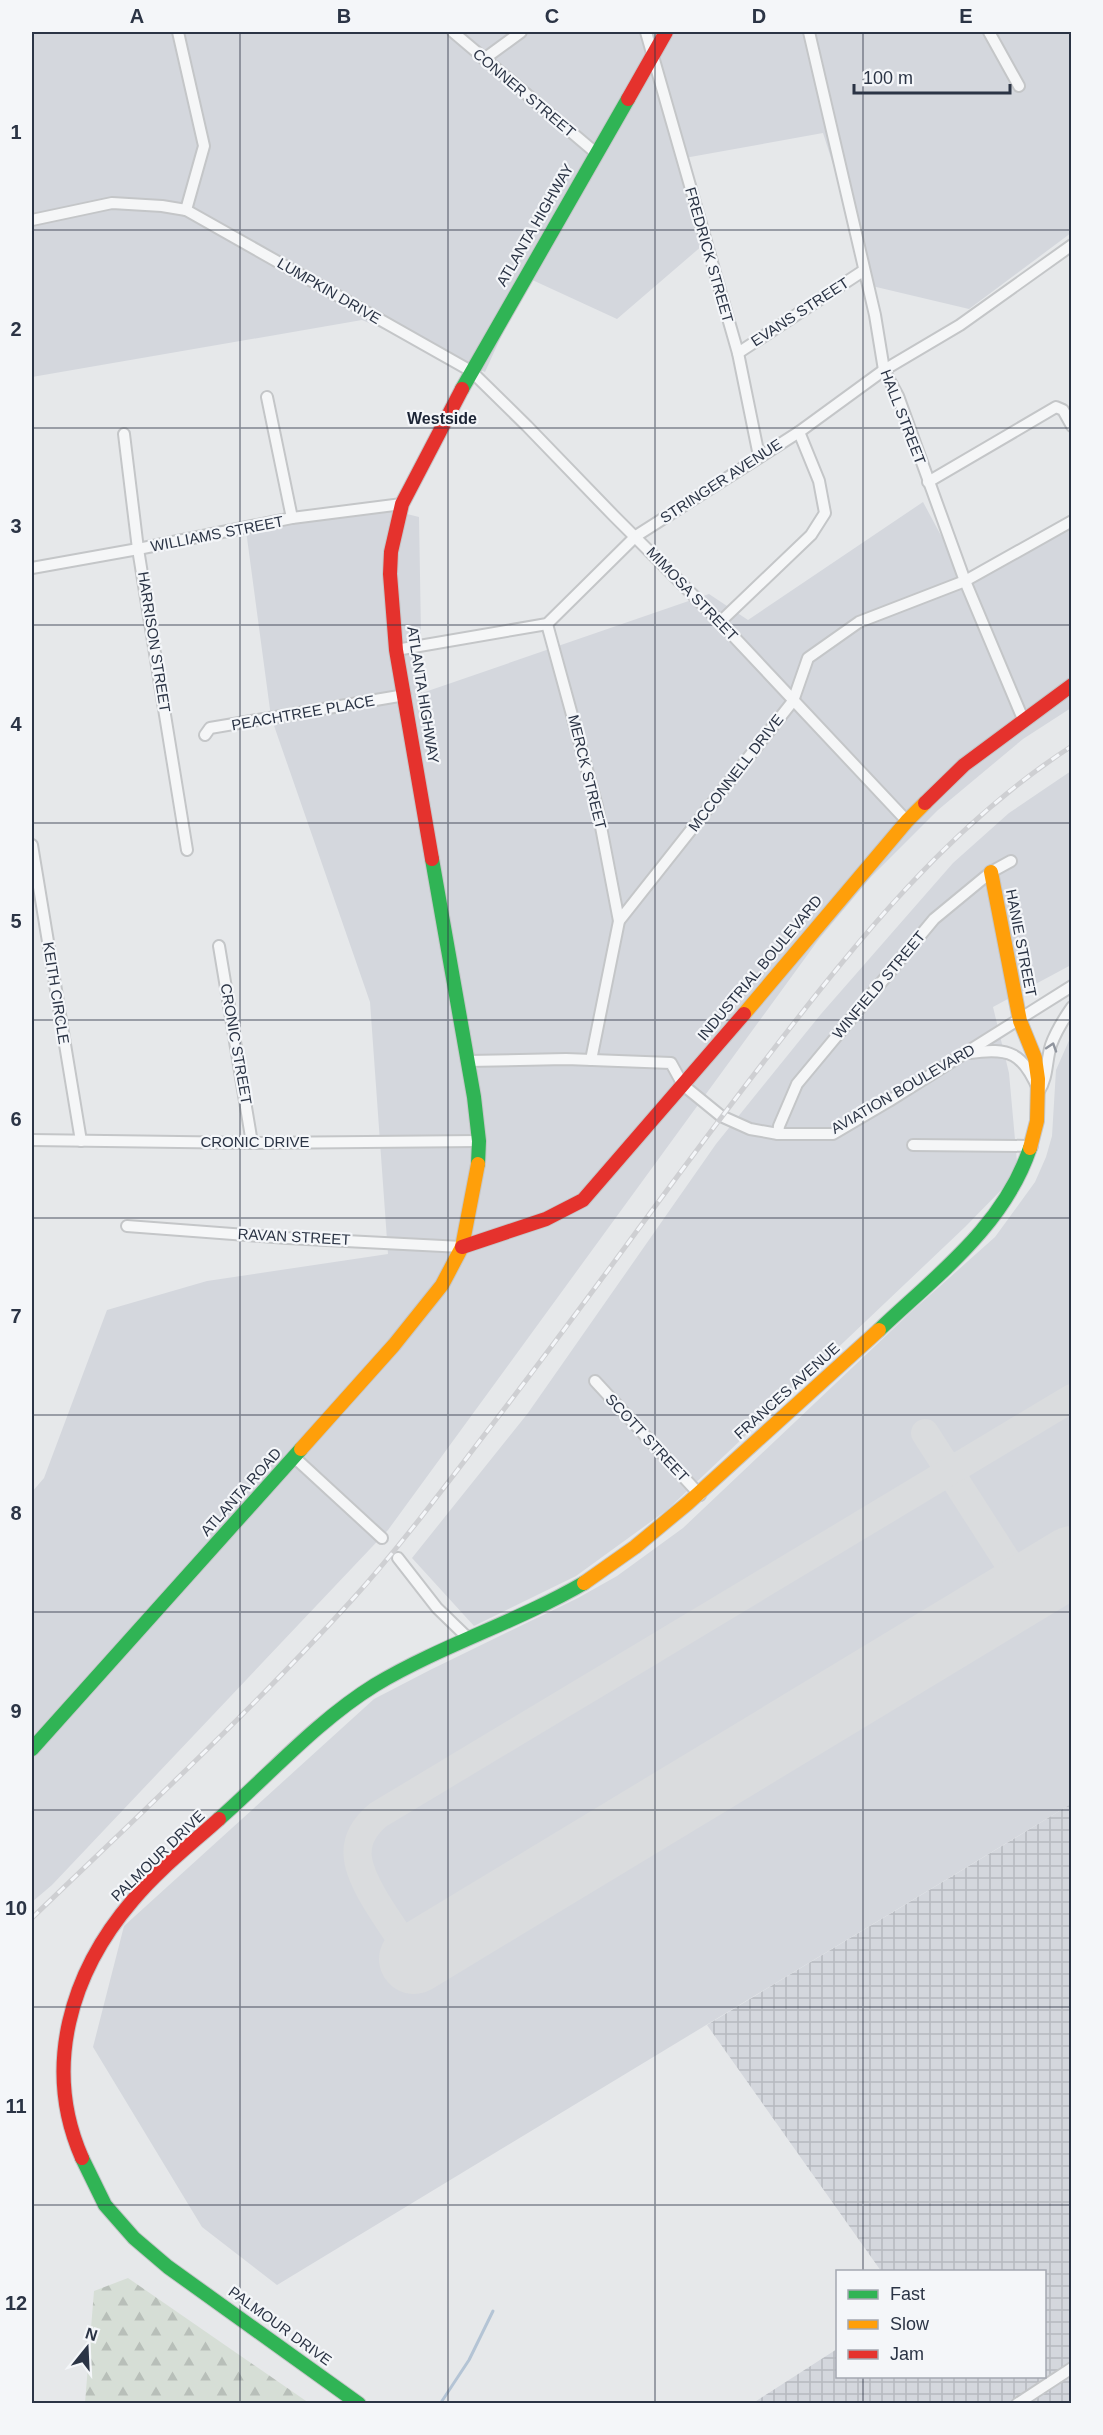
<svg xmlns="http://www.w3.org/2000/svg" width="1103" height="2435" viewBox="0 0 1103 2435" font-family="Arial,sans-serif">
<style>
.built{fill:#d4d7dd}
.industrial{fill:url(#industrial-grid)}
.forest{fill:url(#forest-firs)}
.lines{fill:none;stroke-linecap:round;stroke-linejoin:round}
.stream{stroke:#b4c4d5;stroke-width:3}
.taxiway{stroke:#dadcde;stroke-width:28}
.runway{stroke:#dadcde;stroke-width:70}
.street-casing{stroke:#c4c6c8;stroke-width:14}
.fast-casing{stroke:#c4c6c8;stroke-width:16}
.slow-casing{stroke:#c4c6c8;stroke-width:16}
.jam-casing{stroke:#c4c6c8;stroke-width:16}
.street{stroke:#f5f6f7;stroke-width:10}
.fast{stroke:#30b455;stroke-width:14}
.slow{stroke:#ff9f0a;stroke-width:14}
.jam{stroke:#e5322d;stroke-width:14}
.rail-casing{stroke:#cecfd2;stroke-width:5}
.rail{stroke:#f4f6f9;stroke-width:3;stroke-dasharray:9;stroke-linecap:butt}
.oneway{stroke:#90959e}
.grid{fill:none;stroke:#2b3445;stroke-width:1.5;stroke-opacity:0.55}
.labels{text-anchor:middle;stroke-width:4.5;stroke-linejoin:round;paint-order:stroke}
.street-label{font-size:15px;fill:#2b3445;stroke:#f4f6f9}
.neighbourhood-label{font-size:16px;font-weight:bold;fill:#1d2536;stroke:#f4f6f9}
.neatline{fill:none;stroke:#2b3445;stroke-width:2}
.grid-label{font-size:20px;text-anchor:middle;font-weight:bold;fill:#2b3445}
</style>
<defs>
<pattern id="industrial-grid" width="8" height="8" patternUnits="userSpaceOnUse" patternTransform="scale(1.5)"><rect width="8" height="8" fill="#d4d7dd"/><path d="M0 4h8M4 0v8" fill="none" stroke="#b6b9bf"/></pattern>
<pattern id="forest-firs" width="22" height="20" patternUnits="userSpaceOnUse" patternTransform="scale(1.5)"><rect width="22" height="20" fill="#d6ded6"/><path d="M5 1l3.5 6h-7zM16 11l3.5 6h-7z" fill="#b8bfb9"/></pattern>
</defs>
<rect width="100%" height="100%" fill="#e6e8ea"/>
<g class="built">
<polygon points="32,32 1070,32 1071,35 1071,233 969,309 872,286 823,133 679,159 703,245 617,319 528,278 485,372 362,320 32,377"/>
<polygon points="923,502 966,582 1071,525 1071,708 1023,739 938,810 871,877 819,939 388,1530 52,1885 32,1902 32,1492 44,1478 107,1310 207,1281 388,1254 370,1002 271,717 245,523 379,507 419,517 422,693 709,594 748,620"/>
<polygon points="1071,771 1071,965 993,1007 1009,1073 1018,1173 965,1227 667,1510 576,1576 474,1626 412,1558 528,1413 716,1144 821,1014 953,863 1009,813"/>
<polygon points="1071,1036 1071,1804 277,2285 202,2227 93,2047 124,1926 374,1699 430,1670 578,1598 617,1576 683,1528 912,1311 995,1237 1035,1182 1046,1157 1052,1136 1056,1070"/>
</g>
<polygon class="industrial" points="1071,1804 1071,2403 753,2403 837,2349 838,2376 1044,2376 1044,2272 881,2271 707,2025"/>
<polygon class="forest" points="128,2278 309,2403 85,2403 94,2291"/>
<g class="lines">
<polyline class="stream" points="440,2404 469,2360 493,2311"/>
<g class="taxiway">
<polyline points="925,1433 1025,1589"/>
<path d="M 414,1959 C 398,1933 362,1888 358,1859 C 355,1840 365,1826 378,1815 L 1072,1398"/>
</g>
<polyline class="runway" points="414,1959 1072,1561"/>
<g class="street-casing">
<g id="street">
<polyline points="178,32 204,146 186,210"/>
<polyline points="453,32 596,153"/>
<polyline points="646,32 738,353 759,456"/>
<polyline points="809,32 875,315 884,370 898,396 965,581 1023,719"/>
<polyline points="989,32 1019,86"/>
<polyline points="484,59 521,32"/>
<polyline points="32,220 112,203 162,206 186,210 471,371 527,426 613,515 720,622 907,821"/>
<polyline points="738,353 863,271"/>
<polyline points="267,397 292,518"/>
<polyline points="124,434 138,549 187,850"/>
<polyline points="928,482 1056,407 1063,410 1072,426"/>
<polyline points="32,568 138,549 292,518 402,504"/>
<polyline points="720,622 811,535 825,513 819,481 799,432"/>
<polyline points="547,624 597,806 619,921"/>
<polyline points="396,650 547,624 636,536 799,432 884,370 960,325 1072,245"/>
<polyline points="205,735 210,728 405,695"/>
<polyline points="32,845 81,1141"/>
<polyline points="219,946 252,1143"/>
<path d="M 970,1053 C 1010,1047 1023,1053 1039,1091 C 1048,1077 1046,1061 1051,1045 C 1056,1031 1063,1020 1072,1007"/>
<polyline points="591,1060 619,921 793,701 808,658 859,622 965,581 1072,521"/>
<polyline points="467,1061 566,1059 671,1063 683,1085 721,1116 750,1129 778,1134 833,1134 889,1101 1072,986"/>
<polyline points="778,1134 779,1126 797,1084 934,919 991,872 1011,861"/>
<polyline points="32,1140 252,1143 479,1141"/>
<polyline points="913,1145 1032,1146"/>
<polyline points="127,1226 287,1238 462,1247"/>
<polyline points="595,1381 700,1495"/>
<polyline points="294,1457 382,1538"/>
<polyline points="398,1558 437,1608 468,1638"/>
<polyline points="1017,2404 1072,2368"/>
</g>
</g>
<g class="fast-casing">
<g id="fast">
<polyline points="462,389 628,99"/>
<polyline points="432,859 474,1097 479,1141 478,1164"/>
<path d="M 879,1330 C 937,1275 1004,1226 1030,1148"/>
<polyline points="32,1749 301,1449"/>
<path d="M 219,1819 C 270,1774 317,1721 375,1685 C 442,1645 517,1622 584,1583"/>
<polyline points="82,2158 105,2205 134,2238 168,2267 359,2404"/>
</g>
</g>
<g class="slow-casing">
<g id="slow">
<polyline points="991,872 1020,1021 1035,1058 1038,1079 1037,1121 1030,1148"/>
<polyline points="744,1014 907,821 925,803"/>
<polyline points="301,1449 394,1345 442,1285 462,1247 478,1164"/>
<polyline points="584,1583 635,1547 688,1503 879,1330"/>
</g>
</g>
<g class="jam-casing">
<g id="jam">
<polyline points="628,99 666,32"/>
<polyline points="925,803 964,765 1072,685"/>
<polyline points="432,859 396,650 390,574 391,552 402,504 462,389"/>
<polyline points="462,1247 546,1219 583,1200 744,1014"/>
<path d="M 82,2158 C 42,2067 71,1972 133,1900 C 158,1870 190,1845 219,1819"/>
</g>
</g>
<use href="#street" class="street"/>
<use href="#fast" class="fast"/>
<use href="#slow" class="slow"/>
<use href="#jam" class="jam"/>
<g class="rail-casing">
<path id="rail" d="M 32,1918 C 140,1814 250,1712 351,1601 C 399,1548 442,1490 485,1434 C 582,1309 672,1180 769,1055 C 858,940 948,826 1072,746"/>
</g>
<use href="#rail" class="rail"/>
</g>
<defs><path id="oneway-chevron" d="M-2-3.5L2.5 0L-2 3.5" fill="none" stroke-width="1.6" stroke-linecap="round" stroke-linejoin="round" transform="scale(1.5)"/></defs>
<use class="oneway" href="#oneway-chevron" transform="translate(1052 1047) rotate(-72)"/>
<path class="grid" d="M 240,32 L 240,2404M 448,32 L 448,2404M 655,32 L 655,2404M 863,32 L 863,2272M 32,230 L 1072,230M 32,428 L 1072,428M 32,625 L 1072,625M 32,823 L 1072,823M 32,1020 L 1072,1020M 32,1218 L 1072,1218M 32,1415 L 1072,1415M 32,1612 L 1072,1612M 32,1810 L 1072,1810M 32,2007 L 1072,2007M 32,2205 L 1072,2205M 863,2376 L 863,2404"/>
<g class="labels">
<g class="street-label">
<text transform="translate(524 93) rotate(40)" y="5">CONNER STREET</text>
<text transform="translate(535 225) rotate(-60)" y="5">ATLANTA HIGHWAY</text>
<text transform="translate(709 255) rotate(74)" y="5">FREDRICK STREET</text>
<text transform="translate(329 291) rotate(30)" y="5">LUMPKIN DRIVE</text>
<text transform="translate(800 312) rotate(-33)" y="5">EVANS STREET</text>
<text transform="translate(903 417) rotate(69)" y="5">HALL STREET</text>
<text transform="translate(721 481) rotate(-33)" y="5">STRINGER AVENUE</text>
<text transform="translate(217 534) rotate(-11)" y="5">WILLIAMS STREET</text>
<text transform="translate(692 594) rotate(46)" y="5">MIMOSA STREET</text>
<text transform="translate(154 642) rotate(81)" y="5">HARRISON STREET</text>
<text transform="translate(423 695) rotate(81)" y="5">ATLANTA HIGHWAY</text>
<text transform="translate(303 713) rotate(-10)" y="5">PEACHTREE PLACE</text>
<text transform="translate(587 772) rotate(76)" y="5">MERCK STREET</text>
<text transform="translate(736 773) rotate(-52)" y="5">MCCONNELL DRIVE</text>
<text transform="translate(1021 943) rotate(79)" y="5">HANIE STREET</text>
<text transform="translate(760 968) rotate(-50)" y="5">INDUSTRIAL BOULEVARD</text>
<text transform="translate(879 985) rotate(-50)" y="5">WINFIELD STREET</text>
<text transform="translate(56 993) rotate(81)" y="5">KEITH CIRCLE</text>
<text transform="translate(236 1044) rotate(80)" y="5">CRONIC STREET</text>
<text transform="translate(903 1089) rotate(-30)" y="5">AVIATION BOULEVARD</text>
<text x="255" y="1147">CRONIC DRIVE</text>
<text transform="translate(294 1237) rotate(3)" y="5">RAVAN STREET</text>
<text transform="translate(787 1391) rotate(-42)" y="5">FRANCES AVENUE</text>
<text transform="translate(647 1438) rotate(47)" y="5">SCOTT STREET</text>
<text transform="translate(241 1492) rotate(-48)" y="5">ATLANTA ROAD</text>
<text transform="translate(158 1856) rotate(-44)" y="5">PALMOUR DRIVE</text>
<text transform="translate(280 2326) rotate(36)" y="5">PALMOUR DRIVE</text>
</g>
<g class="neighbourhood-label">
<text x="442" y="424">Westside</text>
</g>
</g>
<rect width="1103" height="2435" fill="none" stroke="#f4f6f9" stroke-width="66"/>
<rect x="836" y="2270" width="210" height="108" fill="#f4f6f9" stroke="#a4a8b1" stroke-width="1.5"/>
<rect x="848" y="2290" width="30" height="9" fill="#30b455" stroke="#a4a8b1" stroke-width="1.5"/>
<text x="890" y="2300" font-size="18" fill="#2b3445">Fast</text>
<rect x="848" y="2320" width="30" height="9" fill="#ff9f0a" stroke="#a4a8b1" stroke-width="1.5"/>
<text x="890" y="2330" font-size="18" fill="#2b3445">Slow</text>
<rect x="848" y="2350" width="30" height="9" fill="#e5322d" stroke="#a4a8b1" stroke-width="1.5"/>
<text x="890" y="2360" font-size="18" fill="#2b3445">Jam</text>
<g transform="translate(87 2348) rotate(18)" stroke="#f4f6f9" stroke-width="4.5" paint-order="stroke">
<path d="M0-4.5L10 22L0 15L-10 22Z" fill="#2b3445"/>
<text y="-9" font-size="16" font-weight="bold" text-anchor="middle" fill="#2b3445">N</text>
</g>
<path d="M854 84v9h156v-9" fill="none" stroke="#2b3445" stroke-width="3"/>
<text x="863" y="84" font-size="18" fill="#2b3445" stroke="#f4f6f9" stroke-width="4.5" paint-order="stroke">100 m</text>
<rect x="33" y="33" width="1037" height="2369" class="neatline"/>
<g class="grid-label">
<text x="137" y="23">A</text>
<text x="344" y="23">B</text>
<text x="552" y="23">C</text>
<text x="759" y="23">D</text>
<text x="966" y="23">E</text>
<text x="16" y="139">1</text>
<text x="16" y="336">2</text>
<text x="16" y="533">3</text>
<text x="16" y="731">4</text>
<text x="16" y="928">5</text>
<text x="16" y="1126">6</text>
<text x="16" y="1323">7</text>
<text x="16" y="1520">8</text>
<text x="16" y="1718">9</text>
<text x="16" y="1915">10</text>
<text x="16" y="2113">11</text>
<text x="16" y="2310">12</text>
</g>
</svg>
